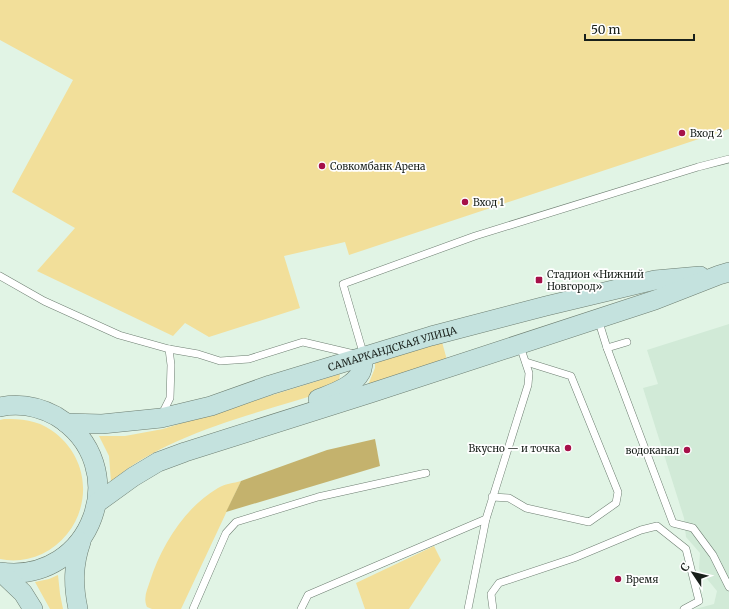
<svg xmlns="http://www.w3.org/2000/svg" width="729" height="609" viewBox="0 0 729 609" font-family="Merriweather,serif">
<style>
.built{fill:#d1ead7}
.green{fill:#f2df9a}
.forest{fill:#c4b26d}
.lines{fill:none;stroke-linecap:round;stroke-linejoin:round}
.service-casing{stroke:#6d7e71;stroke-width:8}
.secondary-casing{stroke:#6d7e71;stroke-width:20}
.service{stroke:#fff;stroke-width:7}
.secondary{stroke:#c4e2de;stroke-width:19}
.poi-dot{fill:#a61049;stroke:#fff;stroke-width:1.5}
.labels{text-anchor:middle;stroke-width:3.5;stroke-linejoin:round;paint-order:stroke}
.poi-label{font-size:10px;fill:#19201b;stroke:#fff;text-anchor:start}
.street-label{font-size:10px;fill:#19201b;stroke:#fff}
</style>
<rect width="100%" height="100%" fill="#e1f4e5"/>
<polygon class="built" points="729,324 729,609 695,609 714,604 717,591 699,569 700,553 686,537 684,518 643,388 658,384 647,350"/>
<g class="green">
<polygon points="0,0 729,0 729,129 349,255 345,242 284,256 300,308 209,337 185,323 173,336 37,271 75,228 12,192 73,80 0,40"/>
<polygon points="442,342 447,360 368,385 375,368 375,362"/>
<path d="M 340,374 L 339,381 L 327,391 C 257,414 166,433 111,482 L 109,456 L 99,436 L 125,436 L 163,429 Z"/>
<path d="M 4,419 C 21,419 37,420 51,430 C 98,462 92,529 42,554 C 29,560 14,562 0,559 L 0,420 Z"/>
<path d="M 241,481 L 181,609 L 152,609 L 147,607 C 143,598 147,590 150,581 C 161,546 185,507 218,488 C 224,484 234,483 241,481 Z"/>
<polygon points="434,546 441,560 409,609 365,609 356,583"/>
<polygon points="58,575 60,594 63,609 50,609 35,582 49,579"/>
</g>
<polygon class="forest" points="375,439 380,466 226,512 241,481 327,450"/>
<g class="lines">
<g class="service-casing">
<g id="service">
<polyline points="0,276 44,301 119,335 169,349 198,354 220,361 249,359 303,342 354,354"/>
<polyline points="598,319 607,348 673,523 693,528 713,555 729,587"/>
<polyline points="607,348 627,342"/>
<polyline points="364,356 343,284 475,236 698,167 729,159"/>
<polyline points="162,414 170,398 171,365 169,349"/>
<polyline points="492,497 509,498 526,508 589,522 616,503 618,492 571,376 526,362"/>
<polyline points="193,609 226,533 236,522 318,497 426,473"/>
<polyline points="301,609 308,595 486,519 528,385 529,373 520,346"/>
<polyline points="468,609 486,519"/>
<polyline points="493,609 491,594 499,583 574,558 641,530 657,526 686,549 699,601 684,609"/>
</g>
</g>
<g class="secondary-casing">
<g id="secondary">
<path d="M 318,399 C 333,393 353,387 361,372 C 363,368 363,361 364,356"/>
<path d="M 0,407 C 19,403 39,407 56,416 C 136,465 92,585 0,572"/>
<path id="s1" d="M 66,423 L 102,424 L 161,418 L 211,406 L 270,385 L 431,336 L 546,306 L 655,280 L 700,276"/>
<polyline points="97,503 133,477 158,462 185,452 371,393 655,300 719,275 729,272"/>
<polyline points="2,573 23,593 33,609"/>
<path d="M 78,609 C 73,585 73,565 81,542"/>
</g>
</g>
<use href="#service" class="service"/>
<use href="#secondary" class="secondary"/>
</g>
<g class="poi-dot">
<circle cx="682" cy="133" r="4"/>
<circle cx="322" cy="166" r="4"/>
<circle cx="465" cy="202" r="4"/>
<rect x="535" y="276" width="8" height="8" rx="2"/>
<circle cx="568" cy="448" r="4"/>
<circle cx="687" cy="450" r="4"/>
<circle cx="618" cy="579" r="4"/>
</g>
<g class="labels">
<g class="poi-label">
<text x="690" y="137">Вход 2</text>
<text x="330" y="170">Совкомбанк Арена</text>
<text x="473" y="206">Вход 1</text>
<text x="547" y="278">Стадион «Нижний<tspan x="547" dy="12">Новгород»</tspan></text>
<text x="560" y="452" text-anchor="end">Вкусно — и точка</text>
<text x="679" y="454" text-anchor="end">водоканал</text>
<text x="626" y="583">Время</text>
</g>
<g class="street-label">
<text dy="4" stroke="none"><textPath href="#s1" startOffset="337">САМАРКАНДСКАЯ УЛИЦА</textPath></text>
</g>
</g>
<g transform="translate(693 573) rotate(305)" stroke="#ffffff" stroke-width="3" paint-order="stroke">
<path d="M0-3L7 15L0 10L-7 15Z" fill="#19201b"/>
<text y="-6" font-size="11" font-weight="bold" text-anchor="middle" fill="#19201b">С</text>
</g>
<path d="M585 34v6h109v-6" fill="none" stroke="#19201b" stroke-width="2"/>
<text x="591" y="34" font-size="12" fill="#19201b" stroke="#ffffff" stroke-width="3" paint-order="stroke">50 m</text>
</svg>
